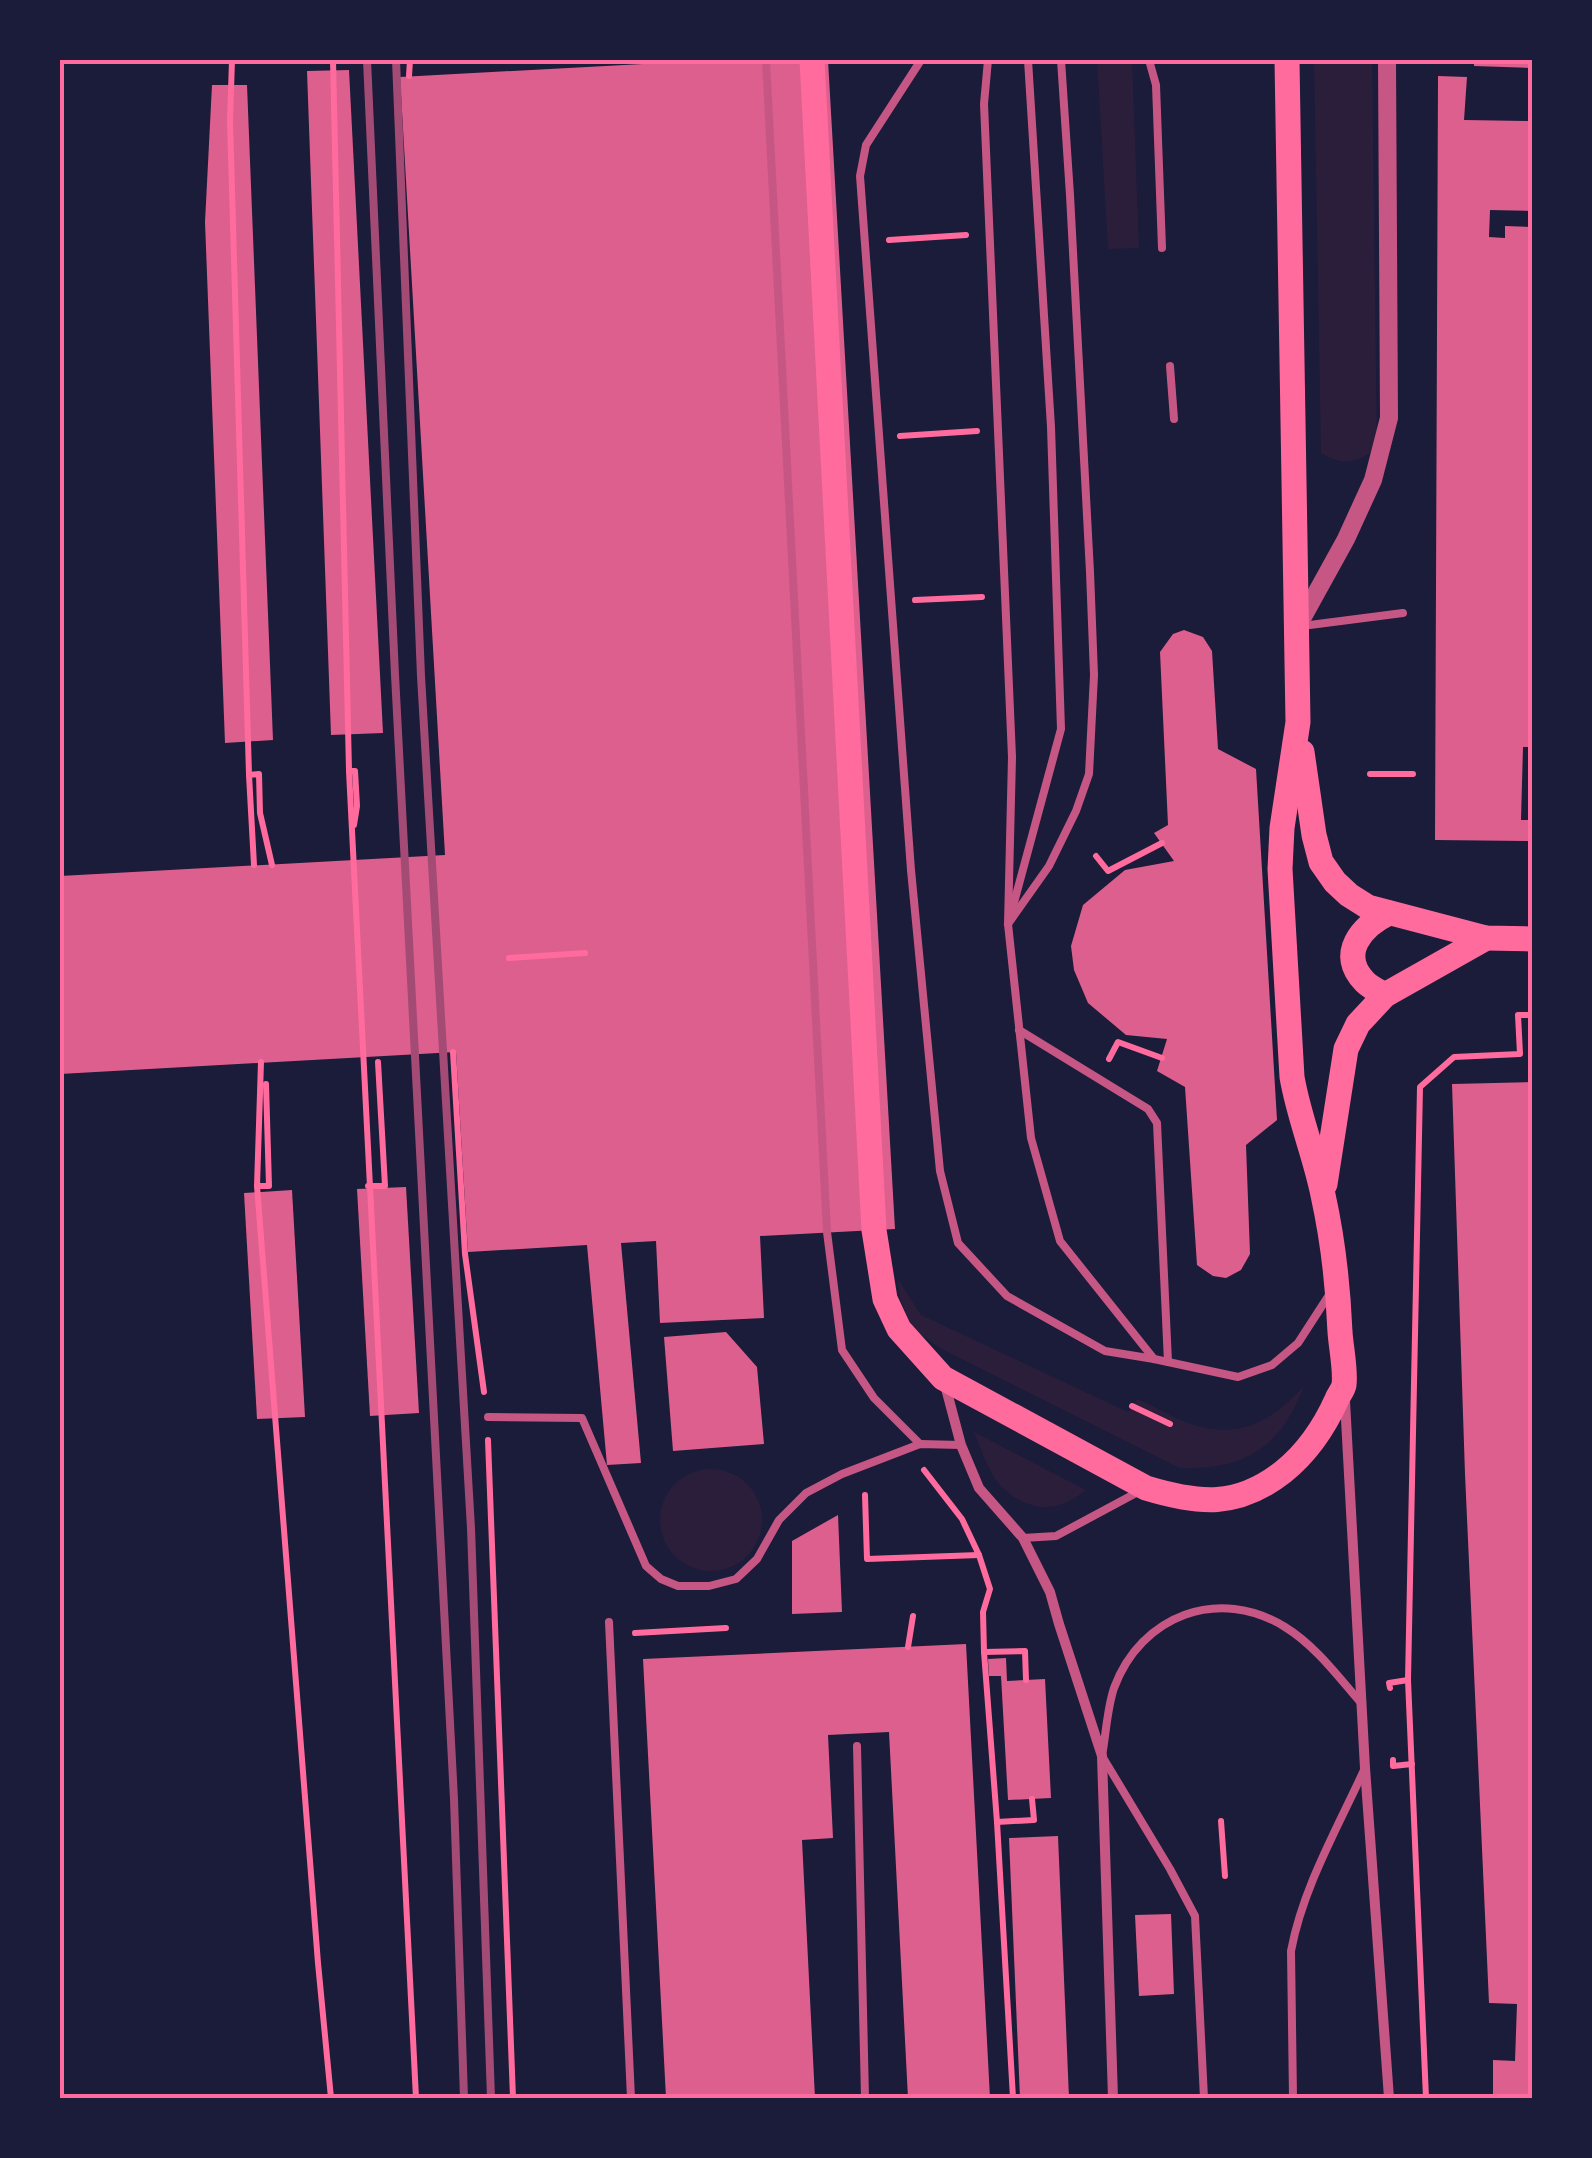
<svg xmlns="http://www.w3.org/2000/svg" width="1592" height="2158" viewBox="0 0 1592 2158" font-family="'Golos Text',sans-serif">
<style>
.green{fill:#2a1e3b}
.building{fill:#dd5f8e}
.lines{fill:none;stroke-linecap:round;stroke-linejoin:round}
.path{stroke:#ff6b9d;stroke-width:6}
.service{stroke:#c65784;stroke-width:8}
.minor{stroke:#c65784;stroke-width:10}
.tertiary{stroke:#c65784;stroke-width:18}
.primary{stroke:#ff6b9d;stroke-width:25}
.rail{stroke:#a44b75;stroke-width:8}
.neatline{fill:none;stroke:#ff6b9d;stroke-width:4}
</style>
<rect width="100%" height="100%" fill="#1b1b3a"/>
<g class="green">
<polygon points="1097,60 1132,60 1139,248 1108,249"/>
<path d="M 1314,60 L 1372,60 L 1377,449 C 1354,463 1345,467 1321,453 Z"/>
<path d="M 898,1279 L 921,1315 L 1128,1412 L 1137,1399 C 1156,1407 1176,1420 1197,1426 C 1243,1438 1274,1419 1304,1386 C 1280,1448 1246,1470 1179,1468 L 938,1347 L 911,1327 L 900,1298 Z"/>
<path d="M 974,1432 L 1086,1490 C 1057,1515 1025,1512 999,1484 C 987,1470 981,1448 974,1432 Z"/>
<circle cx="711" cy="1520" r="51"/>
</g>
<g class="building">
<polygon points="717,60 828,60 895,1229 760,1236 764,1318 660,1323 656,1241 621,1243 641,1463 607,1465 587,1245 468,1252 456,1052 60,1074 60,876 445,855 400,77"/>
<polygon points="1474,60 1532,60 1532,68 1474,66"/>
<polygon points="349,70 383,733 331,735 307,71"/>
<polygon points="1438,76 1467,77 1464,120 1532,121 1532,211 1490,210 1489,237 1505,238 1505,226 1532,227 1532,747 1523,747 1521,820 1532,820 1532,841 1435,840"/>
<polygon points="212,85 247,85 273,740 225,743 205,222"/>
<polygon points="1184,630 1203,637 1212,651 1218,749 1256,769 1277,1120 1246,1145 1250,1254 1241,1270 1226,1278 1213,1276 1197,1265 1185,1087 1157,1071 1167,1039 1126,1035 1088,1003 1074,970 1071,946 1083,905 1125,870 1174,861 1154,833 1168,825 1160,652 1173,634"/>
<polygon points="1532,1082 1532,2098 1493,2098 1493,2060 1515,2061 1517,2004 1489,2003 1465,1474 1452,1084"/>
<polygon points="406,1187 419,1413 370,1416 357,1189"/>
<polygon points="292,1190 305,1417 257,1419 244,1193"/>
<polygon points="726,1332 757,1367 764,1444 673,1451 664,1337"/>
<polygon points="838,1515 842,1612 792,1614 792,1541"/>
<polygon points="966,1644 990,2098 908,2098 889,1732 828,1735 833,1838 802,1840 815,2098 666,2098 643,1659"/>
<polygon points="1006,1658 1007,1681 1045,1679 1051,1798 1008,1800 1001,1676 989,1676 988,1659"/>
<polygon points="1058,1836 1069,2098 1020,2098 1009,1838"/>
<polygon points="1171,1914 1174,1994 1139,1996 1135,1915"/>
</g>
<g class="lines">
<g class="path">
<polyline points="232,60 230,121 249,775 254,865"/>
<polyline points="333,60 349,771 416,2098"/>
<polyline points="409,76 410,60"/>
<polyline points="889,240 966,235"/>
<polyline points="900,436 977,431"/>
<polyline points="915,600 982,597"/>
<polyline points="349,771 355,771 357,806 354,825"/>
<polyline points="1370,774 1413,774"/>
<polyline points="249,775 259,774 260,813 272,865"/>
<polyline points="1096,856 1108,871 1162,843"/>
<polyline points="509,958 585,953"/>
<polyline points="453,1052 465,1254 484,1392"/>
<polyline points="1109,1059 1118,1042 1162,1058"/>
<polyline points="261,1062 257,1186 318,1963 331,2098"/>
<polyline points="257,1186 269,1186 266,1084"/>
<polyline points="368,1186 385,1186 378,1062"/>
<polyline points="1132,1406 1170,1424"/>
<polyline points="488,1440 513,2098"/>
<polyline points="924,1470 962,1519 979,1555 990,1589 983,1612 984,1652 997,1822 1013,2098"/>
<polyline points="865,1495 867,1559 979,1555"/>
<polyline points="635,1633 726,1628"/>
<polyline points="908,1647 913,1616"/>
<polyline points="984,1652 1025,1651 1026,1680"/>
<polyline points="1390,1688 1389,1683 1408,1680"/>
<polyline points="1393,1760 1393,1766 1412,1764"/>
<polyline points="1221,1821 1225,1876"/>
<polyline points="997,1822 1034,1820 1032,1799"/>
<polyline points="1426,2098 1408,1680 1420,1087 1454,1057 1520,1054 1518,1015 1532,1015"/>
</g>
<g class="service">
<polyline points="766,60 827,1232 842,1350 874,1398 920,1444"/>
<polyline points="921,60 866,145 860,176 911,870 940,1171 958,1243 1007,1296 1105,1351 1154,1359 1238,1377 1272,1365 1298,1343 1331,1292"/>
<polyline points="988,60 984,104 1012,757 1008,924 1031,1138 1060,1241 1154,1359"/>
<polyline points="1149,60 1156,85 1162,248"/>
<polyline points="1170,366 1174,419"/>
<polyline points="1302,626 1403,613"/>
<polyline points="1012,910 1061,729 1051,427 1028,60"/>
<polyline points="1008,924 1049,866 1076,811 1089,774 1094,675 1090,572 1070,195 1061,60"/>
<polyline points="1019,1030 1148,1109 1157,1123 1168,1362"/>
<polyline points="488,1417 582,1418 646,1566 661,1579 678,1586 709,1586 736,1579 757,1559 779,1520 806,1493 842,1474 920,1444 961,1445"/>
<polyline points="1023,1538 1056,1536 1138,1492"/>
<polyline points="609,1622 631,2098"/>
<polyline points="857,1746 865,2098"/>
<path d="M 1204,2098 L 1195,1916 L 1170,1869 L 1102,1756 C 1106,1734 1107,1709 1114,1688 C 1141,1615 1219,1586 1285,1627 C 1316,1646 1339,1678 1362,1704"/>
<path d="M 1293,2098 L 1291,1951 C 1303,1887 1338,1827 1365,1768"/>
</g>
<g class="minor">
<polyline points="944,1381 961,1445 979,1488 1023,1538 1050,1592 1059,1624 1102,1756 1113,2098"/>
<polyline points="1345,1401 1365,1768 1389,2098"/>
</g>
<polyline class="tertiary" points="1298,626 1346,539 1373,480 1389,418 1387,60"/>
<g class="primary">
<path d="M 812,60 L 874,1230 L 885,1299 L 899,1329 L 943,1378 L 1146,1488 C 1199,1504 1237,1508 1283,1472 C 1308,1452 1324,1428 1337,1399 C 1339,1394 1343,1390 1344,1385 C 1346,1371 1341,1347 1340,1332 C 1338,1286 1333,1240 1323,1195 C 1315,1155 1299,1118 1292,1077 L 1280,869 L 1282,828 L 1298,722 L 1287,60"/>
<polyline points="1302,752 1314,835 1321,862 1335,882 1349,895 1368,907 1486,938 1532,939"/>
<path d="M 1385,995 C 1378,991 1370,987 1365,982 C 1337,954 1362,926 1389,913"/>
<polyline points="1325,1184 1346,1049 1358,1024 1385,995 1486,938"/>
</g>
<g class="rail">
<polyline points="367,60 395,675 454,1799 464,2098"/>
<polyline points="396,60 421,676 471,1528 491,2098"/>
</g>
</g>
<rect width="1592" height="2158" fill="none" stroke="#1b1b3a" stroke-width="125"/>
<rect x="62" y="62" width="1468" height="2034" class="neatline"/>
</svg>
